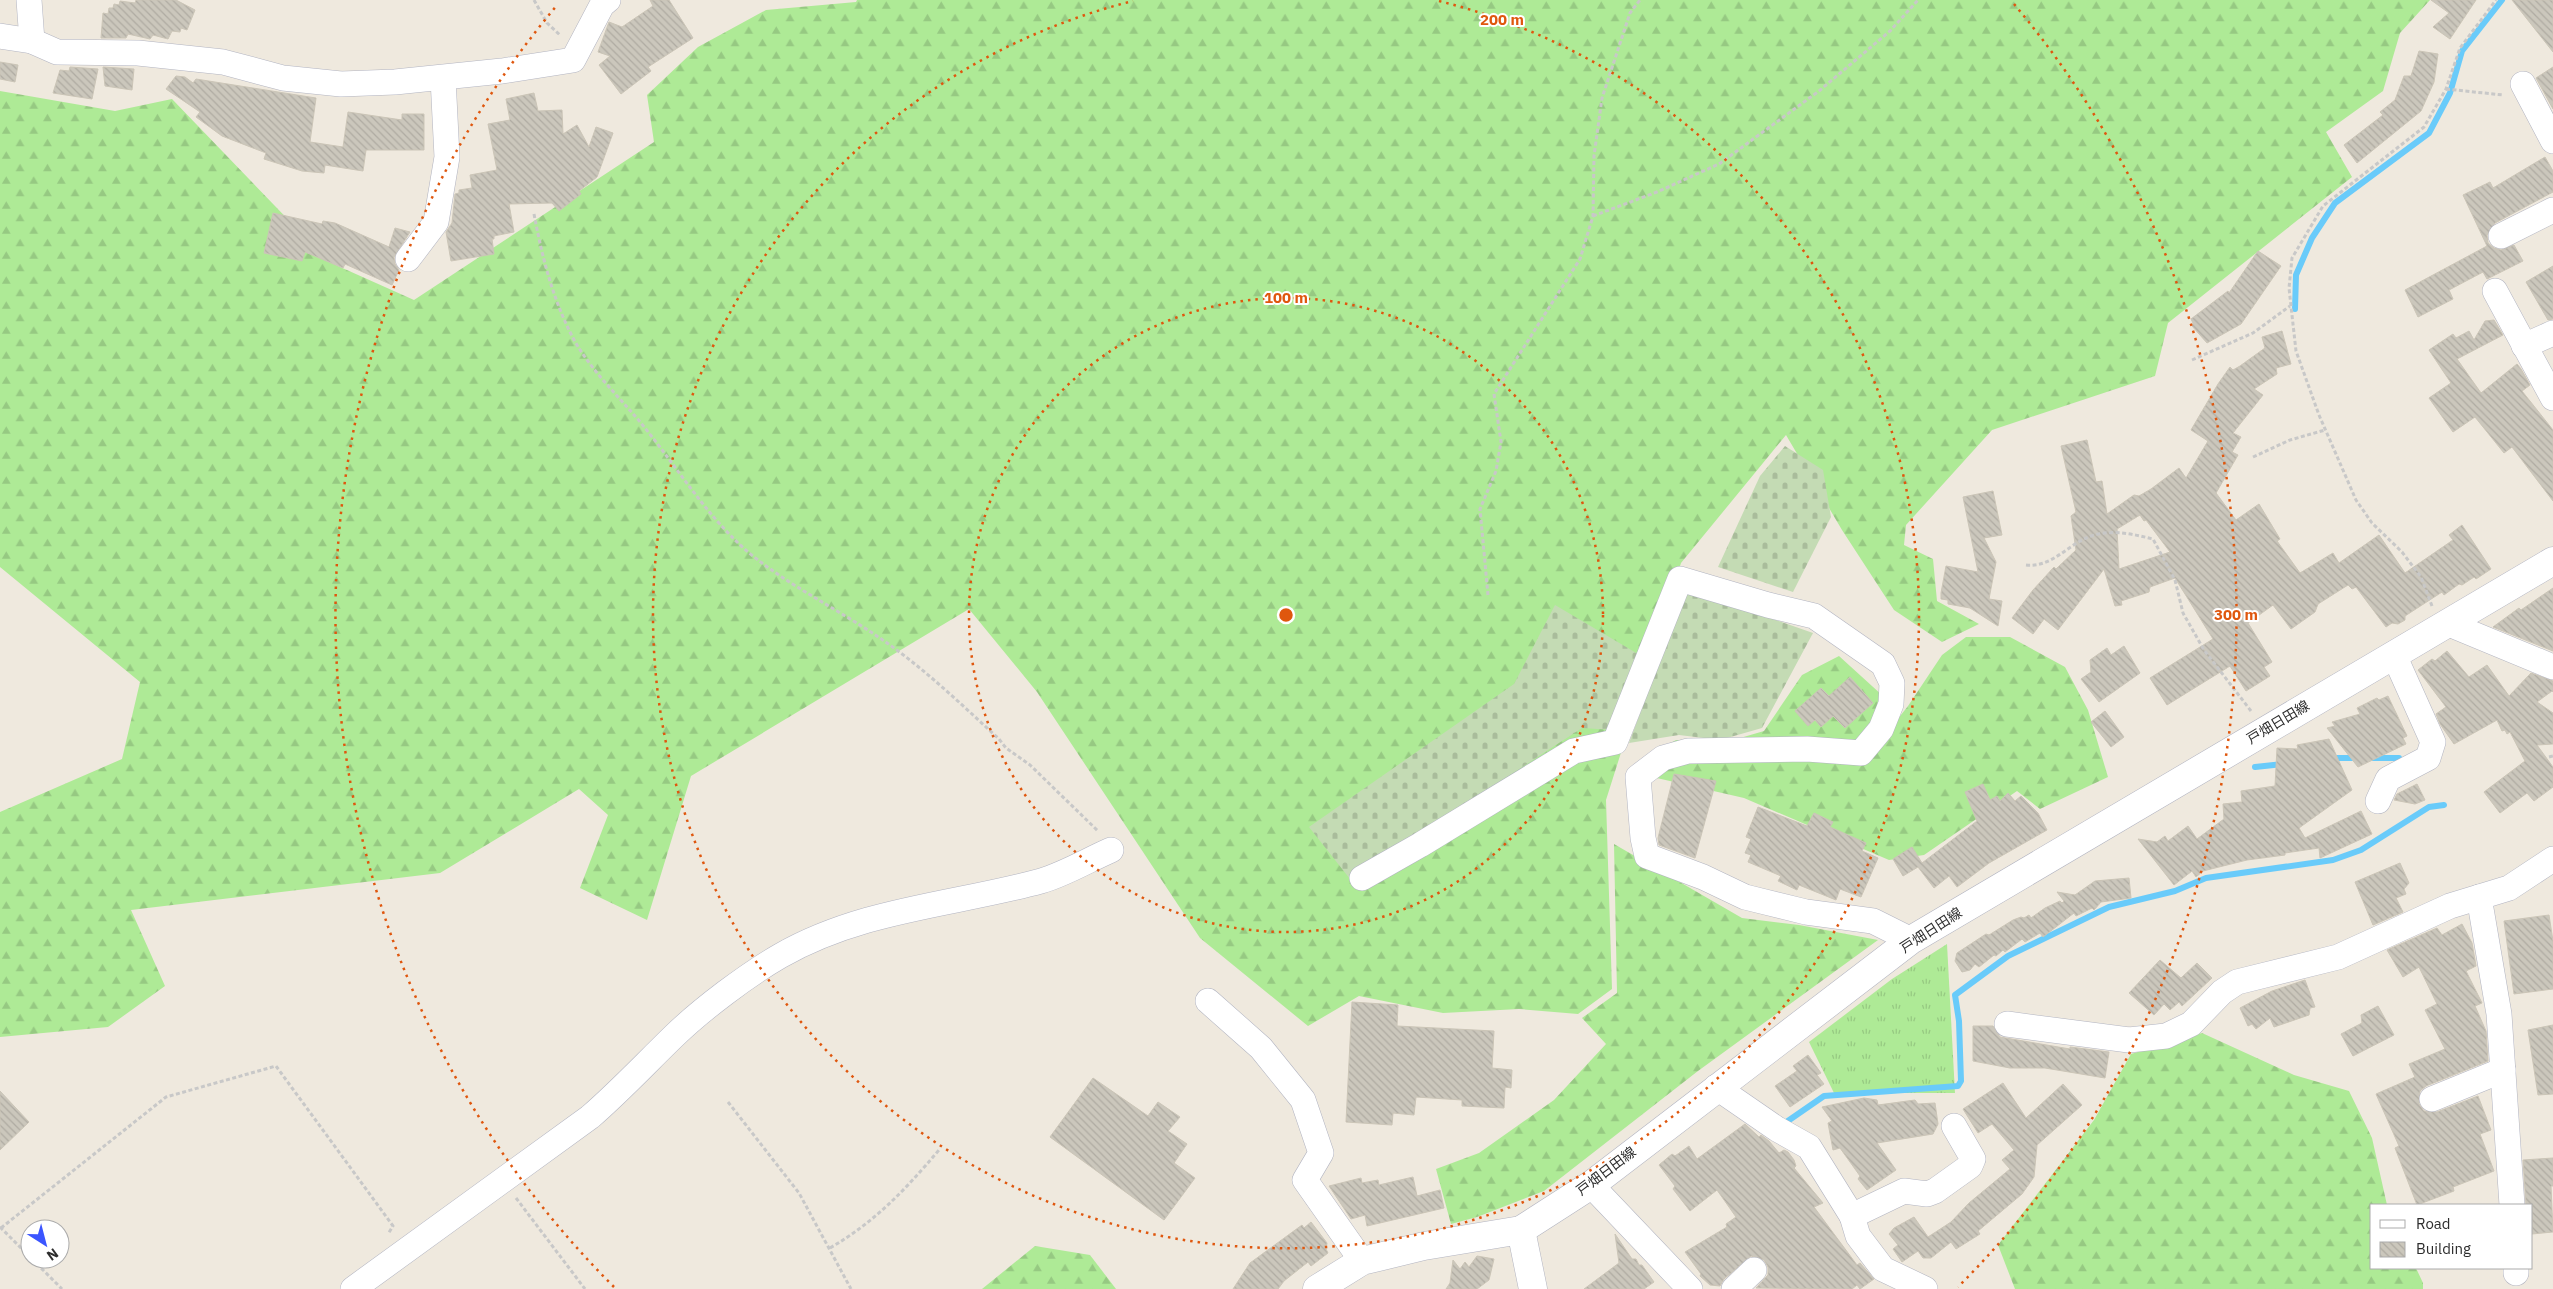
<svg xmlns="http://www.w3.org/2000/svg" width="2553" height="1289" viewBox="0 0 2553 1289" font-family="'IBM Plex Sans','Noto Sans JP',sans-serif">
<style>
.grass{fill:url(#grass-tufts)}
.forest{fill:url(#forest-firs)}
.cemetery{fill:url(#cemetery-stones)}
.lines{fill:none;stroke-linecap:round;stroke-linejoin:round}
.stream{stroke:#69cbfa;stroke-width:6}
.building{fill:url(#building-back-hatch);stroke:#cbc5b7;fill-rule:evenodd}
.street-casing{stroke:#b2b4c1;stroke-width:26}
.secondary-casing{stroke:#b2b4c1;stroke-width:29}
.path{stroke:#c8c8c8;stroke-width:3;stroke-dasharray:4 2.5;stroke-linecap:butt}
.street{stroke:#fff;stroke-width:25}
.secondary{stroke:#fff;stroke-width:28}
.ring{fill:none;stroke:#df570e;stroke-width:2.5;stroke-dasharray:2.5 5}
.labels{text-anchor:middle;stroke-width:4;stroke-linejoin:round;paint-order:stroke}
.street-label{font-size:14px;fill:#2d2d2d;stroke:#fff}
.centre{fill:#df570e;stroke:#fff;stroke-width:2.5}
.ring-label{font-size:15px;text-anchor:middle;font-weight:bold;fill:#df570e;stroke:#fff;stroke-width:4;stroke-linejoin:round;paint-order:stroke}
</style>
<defs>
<pattern id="grass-tufts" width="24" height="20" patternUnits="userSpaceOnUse" patternTransform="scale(1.25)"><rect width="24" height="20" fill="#aeea96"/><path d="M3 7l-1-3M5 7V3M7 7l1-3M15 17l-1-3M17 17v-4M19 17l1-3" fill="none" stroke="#96c982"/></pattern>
<pattern id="forest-firs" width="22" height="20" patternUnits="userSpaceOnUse" patternTransform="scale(1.25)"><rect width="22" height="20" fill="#aeea96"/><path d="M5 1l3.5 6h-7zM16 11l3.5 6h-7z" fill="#96c982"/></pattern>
<pattern id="cemetery-stones" width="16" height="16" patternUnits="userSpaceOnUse" patternTransform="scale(1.25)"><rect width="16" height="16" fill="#c4dbb4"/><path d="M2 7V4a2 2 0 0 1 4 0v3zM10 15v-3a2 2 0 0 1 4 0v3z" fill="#a9bc9b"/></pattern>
<pattern id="building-back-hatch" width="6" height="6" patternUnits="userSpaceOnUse" patternTransform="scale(1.25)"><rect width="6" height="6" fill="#cbc7bc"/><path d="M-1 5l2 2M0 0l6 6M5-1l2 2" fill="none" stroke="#afaba2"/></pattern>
</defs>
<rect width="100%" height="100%" fill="#efe9de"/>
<polygon class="grass" points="1947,944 1955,1093 1834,1093 1809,1042 1892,979"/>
<g class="forest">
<polygon points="857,0 2430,0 2400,33 2383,91 2326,132 2352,177 2168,323 2155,376 1992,430 1906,525 1904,545 1933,559 1937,601 1979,624 1942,642 1894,610 1842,530 1786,435 1681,563 1606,800 1612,989 1578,1014 1519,1009 1443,1013 1359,996 1308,1026 1200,938 1037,692 969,609 691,776 647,920 580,888 608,815 579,789 440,873 131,910 165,986 108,1027 0,1037 0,812 122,759 140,682 0,567 0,91 115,111 172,99 329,262 414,300 654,142 647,95 698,47 766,10 856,2"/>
<polygon points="1966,637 2010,637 2065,667 2088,710 2108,777 2040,809 2017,791 1924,855 1889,860 1744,798 1648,776 1645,757 1676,740 1723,743 1764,731 1802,675 1839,656 1883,696 1867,758 1908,706 1942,655"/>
<polygon points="1614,844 1742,918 1799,925 1878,940 1698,1071 1544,1191 1477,1217 1451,1224 1436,1169 1479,1153 1554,1100 1606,1044 1582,1018 1617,993"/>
<polygon points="2202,1033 2294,1075 2349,1091 2372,1138 2387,1205 2372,1205 2372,1268 2416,1268 2423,1283 2423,1289 2015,1289 1998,1245 2094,1120 2131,1054"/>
<polygon points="1035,1246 1090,1255 1116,1289 982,1289"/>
</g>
<g class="cemetery">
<polygon points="1785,446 1823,470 1831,517 1793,592 1718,567 1760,476"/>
<polygon points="1686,589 1813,633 1762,728 1720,740 1679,735 1629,743"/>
<polygon points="1555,605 1638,654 1613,730 1582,728 1350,879 1309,827 1514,684"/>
</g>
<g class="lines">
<g class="stream">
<polyline points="2295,309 2296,275 2312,238 2335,203 2429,133 2450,93 2462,51 2502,0"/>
<polyline points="2330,758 2358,758"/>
<polyline points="2370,758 2399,758"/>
<polyline points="2255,767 2283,764"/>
<polyline points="1782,1125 1824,1096 1958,1086 1961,1081 1959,1021 1955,995 2008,956 2109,907 2175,891 2206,878 2333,860 2361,850 2429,807 2444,805"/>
</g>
</g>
<g class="building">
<polygon points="136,0 176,0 195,10 187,30 181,28 180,32 172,31 168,39 153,35 150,39 128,34 126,38 101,38 103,13 108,14 109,8 113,8 114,4 119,5 120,1 135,3"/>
<polygon points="650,0 669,0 693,38 648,67 651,71 621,94 599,65 610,56 598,52 609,22 622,27 653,6"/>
<polygon points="2431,0 2476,0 2450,39 2433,27 2449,13"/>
<polygon points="2512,0 2553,0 2553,52"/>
<polygon points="2419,51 2438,54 2434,82 2421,111 2357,163 2344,145 2383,115 2380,112 2395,100 2404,76 2411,76"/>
<polygon points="0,62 18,65 15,82 0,79"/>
<polygon points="70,67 98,69 92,99 53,93 60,70 69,71"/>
<polygon points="103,67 134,69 132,90 105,86"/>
<polygon points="2553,67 2553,109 2536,78"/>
<polygon points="176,76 185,77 193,83 196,79 316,98 310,142 343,147 348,112 402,120 402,114 424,114 424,150 366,150 363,171 325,165 324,173 302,171 264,159 266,153 222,136 196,117 200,112 166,89"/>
<polygon points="534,93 538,111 562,110 563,134 577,125 589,147 596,127 613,133 597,177 579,191 581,194 559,211 552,203 509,204 514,232 494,236 494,239 492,239 494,254 451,261 446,232 452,223 455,194 459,193 459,190 472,188 470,175 497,170 488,124 510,120 506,99"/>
<polygon points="2545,157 2553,171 2553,192 2495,223 2487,235 2488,243 2494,248 2501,250 2514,245 2523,261 2487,279 2483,272 2449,290 2453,299 2418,317 2405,290 2487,246 2463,195 2490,182 2493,188"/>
<polygon points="273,213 322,224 323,221 335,223 389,247 395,228 410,232 394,257 395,264 399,270 392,285 345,264 343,268 305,252 302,261 264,253"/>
<polygon points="2258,251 2281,266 2241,324 2207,343 2192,326 2193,323 2191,319 2228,291 2229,293"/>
<polygon points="2553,266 2553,319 2548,320 2526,282"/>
<polygon points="2494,320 2503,335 2457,359 2481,393 2517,364 2521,369 2530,385 2522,391 2553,430 2553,501 2512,447 2504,453 2475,417 2453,432 2429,398 2451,383 2429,350 2453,334 2456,338 2469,331 2474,340 2485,321"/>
<path d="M 2282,331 L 2291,364 L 2276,368 L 2277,374 L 2254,389 L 2263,395 L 2233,433 L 2241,437 L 2232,452 L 2238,455 L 2216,493 L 2236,520 L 2259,504 L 2280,539 L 2277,541 L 2300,573 L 2333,553 L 2339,563 L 2379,535 L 2405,573 L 2453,540 L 2449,535 L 2462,525 L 2491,569 L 2476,579 L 2474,577 L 2462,585 L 2459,584 L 2444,595 L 2442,592 L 2405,616 L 2405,620 L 2398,624 L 2392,623 L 2386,627 L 2356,587 L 2352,589 L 2348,585 L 2318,604 L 2315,612 L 2291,629 L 2273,605 L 2248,623 L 2272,662 L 2264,667 L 2270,676 L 2246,691 L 2230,666 L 2167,705 L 2150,678 L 2213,639 L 2175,578 L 2150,587 L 2149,592 L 2121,601 L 2122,605 L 2115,606 L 2104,569 L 2058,630 L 2044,619 L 2033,634 L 2012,618 L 2033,590 L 2054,567 L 2056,569 L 2076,550 L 2071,516 L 2076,512 L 2061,446 L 2087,440 L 2096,482 L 2102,481 L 2107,514 L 2134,495 L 2139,496 L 2151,489 L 2179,468 L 2186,478 L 2208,441 L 2191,430 L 2218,384 L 2230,367 L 2233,370 L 2240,366 L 2265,348 L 2262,337 ZM 2140,515 L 2144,521 L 2146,520 L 2170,552 L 2119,569 L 2117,529 Z"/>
<polygon points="1993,491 2002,535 1984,538 1996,562 1989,599 2002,601 1998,626 1970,608 1948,604 1948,600 1941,599 1941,593 1946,566 1978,572 1963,497"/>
<polygon points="2553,588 2553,651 2493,627 2519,608 2521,610"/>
<polygon points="2124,646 2140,673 2099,702 2081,679 2091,672 2090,660 2107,648 2111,655"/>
<polygon points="2447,651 2469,677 2487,665 2509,696 2531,673 2553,681 2553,692 2552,691 2537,702 2553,713 2553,744 2537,745 2553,767 2553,787 2534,801 2527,793 2500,813 2484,792 2525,761 2510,732 2507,734 2505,730 2502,731 2497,720 2454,744 2440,724 2436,714 2446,707 2418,670 2432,659 2435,661"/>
<polygon points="1850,677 1873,703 1845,728 1833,716 1821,727 1815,720 1808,726 1795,711 1821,688 1829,696"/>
<polygon points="2388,696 2407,736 2403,738 2406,744 2358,767 2327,728 2335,726 2332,722 2360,714 2357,708 2377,698 2379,700"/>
<polygon points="2105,711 2124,737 2111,747 2091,722"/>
<polygon points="2329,739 2352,790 2299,828 2305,838 2361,811 2372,834 2320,858 2319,848 2285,853 2285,855 2247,860 2203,871 2196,877 2192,871 2174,885 2138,839 2157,842 2165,836 2168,841 2188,826 2197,839 2224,819 2223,804 2242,802 2241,791 2275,786 2277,748 2298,749 2297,745"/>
<polygon points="1674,774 1716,781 1695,858 1659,845 1658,838"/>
<polygon points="1983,784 1990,800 1997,796 2000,801 2008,793 2015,801 2021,796 2038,813 2047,830 1989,863 1957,887 1949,876 1934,888 1918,867 1903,876 1893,859 1912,847 1922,863 1977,821 1965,792"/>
<polygon points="2417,784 2425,800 2415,804 2394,800 2397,794"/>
<polygon points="1758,807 1807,826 1814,813 1833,822 1830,827 1866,843 1862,851 1878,858 1861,897 1840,889 1836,900 1799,885 1797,890 1778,881 1781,876 1748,862 1751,855 1745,853 1751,839 1746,837"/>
<polygon points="2400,863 2409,883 2404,889 2406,894 2396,898 2403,912 2373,925 2355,882"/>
<polygon points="2129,878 2131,898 2101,902 2094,910 2092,908 2076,916 2074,913 2043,937 2040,933 2025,942 2022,939 2005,952 2003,950 1996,956 1994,955 1979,967 1975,964 1970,970 1962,972 1955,961 1957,953 1986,934 1989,935 2013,920 2021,917 2024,918 2029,915 2031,918 2045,908 2060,901 2062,903 2064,901 2057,892 2075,895 2095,881"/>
<polygon points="2549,915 2553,941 2553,989 2514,994 2504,921"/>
<polygon points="2462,924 2472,943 2476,966 2466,971 2482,1003 2475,1006 2486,1031 2488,1061 2426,1086 2420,1091 2419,1104 2424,1111 2437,1112 2478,1096 2491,1130 2480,1134 2494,1171 2453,1187 2454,1191 2417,1205 2395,1148 2399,1146 2376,1094 2415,1077 2409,1064 2445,1049 2425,1010 2437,1004 2419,967 2403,977 2387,950 2437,928 2442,935"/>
<polygon points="2160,960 2181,978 2197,963 2212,978 2182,1006 2179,1002 2170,1010 2164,1004 2154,1015 2129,993"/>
<polygon points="2305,980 2315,1007 2310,1008 2309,1015 2274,1027 2270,1018 2256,1029 2252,1024 2248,1026 2240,1008 2272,991"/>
<polygon points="1352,1002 1398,1005 1397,1026 1494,1031 1492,1068 1512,1070 1511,1088 1505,1087 1504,1108 1462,1106 1462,1100 1416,1097 1414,1115 1393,1113 1392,1125 1346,1122"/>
<polygon points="2378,1006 2394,1035 2353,1056 2341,1034 2362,1023 2361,1015"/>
<polygon points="2553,1025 2553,1094 2538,1095 2528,1030"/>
<polygon points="1973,1026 1993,1026 2000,1037 2070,1049 2070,1047 2109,1052 2105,1078 2045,1068 2010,1068 1973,1061"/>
<polygon points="1808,1055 1821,1073 1817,1075 1824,1084 1790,1107 1775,1086 1797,1071 1793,1066"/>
<polygon points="1093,1078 1148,1116 1158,1102 1180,1117 1168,1131 1187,1144 1174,1163 1195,1178 1164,1220 1050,1137"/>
<polygon points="2003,1083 2026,1118 2063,1084 2082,1105 2037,1145 2034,1177 2022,1194 1978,1231 1980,1234 1956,1249 1951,1242 1931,1258 1923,1258 1918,1251 1902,1262 1893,1249 1898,1245 1889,1234 1894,1228 1914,1217 1928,1237 1951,1222 1969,1203 2010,1169 2002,1160 2014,1150 1992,1124 1978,1133 1963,1109"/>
<polygon points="0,1091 29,1122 0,1150"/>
<polygon points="1864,1098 1877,1100 1878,1105 1915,1100 1918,1104 1935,1103 1938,1124 1933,1134 1877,1143 1896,1170 1867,1190 1858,1179 1860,1176 1840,1148 1833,1150 1828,1123 1832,1121 1822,1107"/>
<polygon points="1745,1124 1759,1137 1761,1135 1769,1141 1779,1153 1784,1150 1788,1152 1794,1160 1796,1166 1794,1168 1823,1203 1814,1207 1857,1265 1860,1263 1874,1279 1860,1289 1857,1285 1852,1289 1756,1288 1768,1275 1768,1267 1764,1260 1751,1256 1724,1279 1720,1286 1710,1285 1700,1276 1701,1274 1685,1252 1727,1227 1726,1224 1736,1217 1717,1190 1690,1211 1673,1189 1675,1186 1659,1165 1672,1154 1675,1156 1689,1146 1697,1159"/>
<polygon points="2553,1158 2553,1186 2551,1186 2553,1232 2532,1234 2532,1205 2526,1205 2523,1160"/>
<polygon points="1413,1177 1417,1196 1440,1190 1444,1208 1367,1226 1365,1215 1351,1219 1329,1186 1361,1178 1362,1183 1378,1180 1379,1185"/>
<polygon points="1311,1222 1327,1243 1326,1249 1328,1253 1311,1266 1308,1262 1284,1281 1278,1289 1233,1289 1250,1263 1302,1225 1304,1228"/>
<polygon points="1615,1234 1632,1259 1636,1259 1639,1265 1642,1265 1654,1282 1644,1289 1584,1289 1619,1263"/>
<polygon points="1477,1256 1494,1259 1489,1280 1477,1289 1446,1289 1450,1283 1453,1260 1460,1269 1465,1262 1469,1267"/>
</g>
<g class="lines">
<g class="street-casing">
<g id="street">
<polyline points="29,0 32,41"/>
<polyline points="0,36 32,41 57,52 138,53 223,62 283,78 341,84 395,82 502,71 573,60 602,5 608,0"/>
<polyline points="2523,84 2553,141"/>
<polyline points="2501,236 2553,210"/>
<polyline points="408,259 436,222 447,157 443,78"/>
<polyline points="2495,291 2553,398"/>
<polyline points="2524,346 2553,333"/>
<polyline points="2449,624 2553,667"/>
<polyline points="2378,801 2388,779 2428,758 2433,742 2394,655"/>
<polyline points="1362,878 1420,845 1574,751 1615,742 1680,579 1768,605 1814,616 1883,664 1892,683 1891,704 1881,729 1861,753 1807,749 1688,751 1663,758 1638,777 1643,838 1647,856 1703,877 1745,897 1806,912 1873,921 1911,940"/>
<polyline points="2479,897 2499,1014 2512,1205"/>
<polyline points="1208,1001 1261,1048 1303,1100 1321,1153 1305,1180 1362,1261"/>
<polyline points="2007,1024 2129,1040 2166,1036 2191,1024 2222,992 2237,982 2338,957 2450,906 2509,888 2553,859"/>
<polyline points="1716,1087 1777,1129 1809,1147 1852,1216 1904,1191 1927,1194 1935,1191 1970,1166 1973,1159 1954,1126"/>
<polyline points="2432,1099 2503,1070"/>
<polyline points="1591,1185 1690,1289"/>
<polyline points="1852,1216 1858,1236 1883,1269 1925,1289"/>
<polyline points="2516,1268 2516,1273"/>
<path d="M 353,1289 L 590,1117 C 620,1091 646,1063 674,1036 C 702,1009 747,975 780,956 C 862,909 953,905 1041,881 C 1065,874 1088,860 1111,850"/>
<polyline points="1734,1289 1754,1270"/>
</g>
</g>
<g class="secondary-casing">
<g id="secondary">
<polyline points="1521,1230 1533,1289"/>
<polyline points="1317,1289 1362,1261 1424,1246 1521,1230 1591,1185 1911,940 2553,561"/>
</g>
</g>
<g class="path">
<polyline points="534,0 547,23 560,35"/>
<polyline points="2446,89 2503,95"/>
<path d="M 534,214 C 542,256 552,297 572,336 C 587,365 613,391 635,416 C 673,460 703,513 748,552 C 790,587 842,611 887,643 C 927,671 963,706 999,739 L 1006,748 L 1030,765 L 1098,831"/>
<polyline points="1593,216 1657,192 1719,164 1819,91 1890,31 1918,0"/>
<polyline points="2192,360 2253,333 2290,306"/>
<polyline points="2253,457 2290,440 2325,430"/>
<path d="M 2026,565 C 2052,568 2068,544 2091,536 C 2112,529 2133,534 2153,539 L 2175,580 L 2183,613 L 2204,650 L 2251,711"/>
<polyline points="1488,595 1480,509 1496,471 1501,442 1494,394 1580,259 1593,216 1594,156 1602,98 1630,13 1640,0"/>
<polyline points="2432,606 2421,577 2402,552 2372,523 2356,500 2319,415 2296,351 2289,288 2292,258 2323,206 2424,127 2446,89 2460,48 2496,0"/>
<polyline points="2549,757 2553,756"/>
<polyline points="728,1102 799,1193 851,1289"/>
<polyline points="516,1198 585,1289"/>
<polyline points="0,1227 30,1257"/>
<polyline points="1,1228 166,1097 276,1066 393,1226 388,1234"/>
<path d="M 830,1248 C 876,1221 905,1190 939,1150"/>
<polyline points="32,1259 62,1289"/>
</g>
<use href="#street" class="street"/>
<use href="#secondary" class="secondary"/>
</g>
<g class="ring">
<circle cx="1286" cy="615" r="317"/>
<path d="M1439 1A633 633 0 1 1 1133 1"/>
<path d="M614 1287A950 950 0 0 1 558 4M2014 4A950 950 0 0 1 1958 1287"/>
</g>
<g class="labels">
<g class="street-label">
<text transform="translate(2278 722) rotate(-31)" y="5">戸畑日田線</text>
<text transform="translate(1931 930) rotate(-33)" y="5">戸畑日田線</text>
<text transform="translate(1606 1171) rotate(-37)" y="5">戸畑日田線</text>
</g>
</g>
<circle cx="1286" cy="615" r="8" class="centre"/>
<g class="ring-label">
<text x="1502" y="25">200 m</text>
<text x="1286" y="303">100 m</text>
<text x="2236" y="620">300 m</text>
</g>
<rect x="2370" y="1204" width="162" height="65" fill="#ffffff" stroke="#ababab"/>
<rect x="2380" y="1220" width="25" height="8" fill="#ffffff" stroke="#ababab"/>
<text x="2416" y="1229" font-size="15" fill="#2d2d2d">Road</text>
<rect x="2380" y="1242" width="25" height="15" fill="url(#building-back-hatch)" stroke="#ababab"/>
<text x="2416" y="1254" font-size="15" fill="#2d2d2d">Building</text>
<g transform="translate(45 1244) rotate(144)"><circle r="24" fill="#ffffff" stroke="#ababab"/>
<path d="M0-4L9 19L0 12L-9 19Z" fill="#3b55ff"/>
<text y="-8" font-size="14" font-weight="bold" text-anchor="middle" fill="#2d2d2d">N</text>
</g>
</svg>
